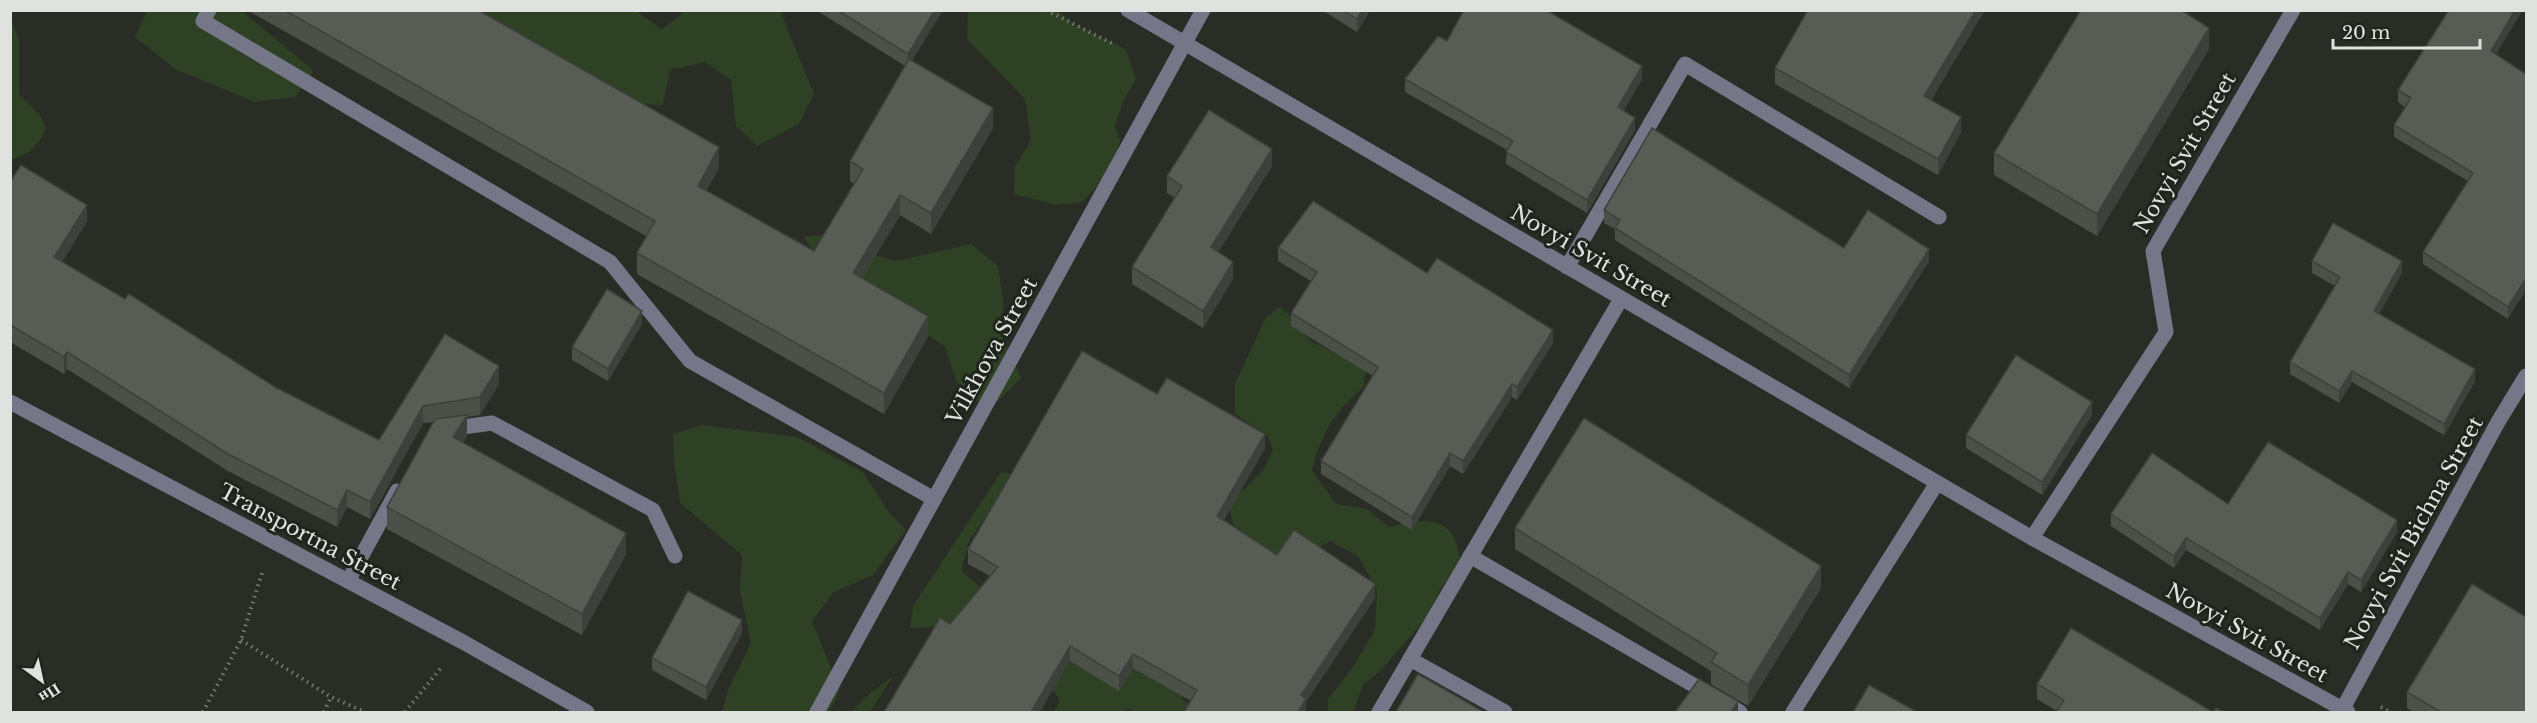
<svg xmlns="http://www.w3.org/2000/svg" width="2537" height="723" viewBox="0 0 2537 723" font-family="'Libre Baskerville',serif">
<style>
.green{fill:#2e4124}
.lines{fill:none;stroke-linecap:round;stroke-linejoin:round}
.path{stroke:#777a75;stroke-width:4;stroke-dasharray:1.5 4.5;stroke-linecap:butt}
.minor{stroke:#757789;stroke-width:15}
.wall{fill:#4b5049}
.shaded-wall{fill:#3d413c}
.building{fill:#575d55;stroke:#3d413c;stroke-width:1.5}
.labels{text-anchor:middle;stroke-width:6;stroke-linejoin:round;paint-order:stroke}
.street-label{font-size:21px;fill:#dfe2de;stroke:#1f241d}
</style>
<rect width="100%" height="100%" fill="#292d26"/>
<g class="green">
<polygon points="147,11 242,11 314,71 295,97 255,102 175,69 135,37"/>
<polygon points="454,11 636,11 662,29 685,11 780,11 814,94 799,124 757,146 736,126 731,80 705,62 670,70 663,105 614,104"/>
<polygon points="968,11 1058,11 1076,25 1126,49 1136,79 1123,102 1115,126 1120,141 1112,171 1082,202 1056,205 1014,194 1015,167 1031,140 1025,99 967,39"/>
<path d="M 11,20 L 19,40 L 19,95 L 40,115 L 46,128 C 41,142 27,158 11,159 Z"/>
<polygon points="836,234 866,253 896,261 971,244 998,266 1003,300 1003,338 1021,378 997,402 973,401 956,380 945,347 895,312 841,285 803,237"/>
<path d="M 1280,307 L 1296,321 L 1309,340 L 1342,356 L 1366,363 L 1364,386 C 1333,415 1324,428 1312,470 L 1336,504 L 1367,509 L 1389,527 C 1409,522 1437,514 1452,534 C 1457,541 1458,553 1461,561 L 1440,590 L 1429,615 L 1380,671 L 1363,685 L 1353,712 L 1328,712 L 1328,699 L 1353,667 L 1375,630 L 1377,590 L 1358,556 L 1330,541 L 1305,555 L 1198,666 L 1181,699 L 1200,712 L 1137,712 L 1129,709 L 1120,712 L 1054,712 L 1060,701 L 1046,680 L 1235,531 L 1228,505 L 1265,468 L 1273,449 L 1267,436 L 1235,414 L 1235,384 L 1266,317 Z"/>
<polygon points="702,425 797,437 863,472 888,511 906,530 873,575 834,592 812,621 840,691 829,712 722,712 728,690 751,643 740,592 742,555 680,503 674,461 673,434"/>
<polygon points="1001,472 1031,477 1005,506 989,511 969,541 961,570 981,588 973,625 910,628 913,606"/>
<polygon points="893,676 870,712 851,712 869,694"/>
</g>
<g class="lines">
<g class="path">
<polyline points="1046,10 1115,45"/>
<polyline points="241,640 331,697 365,712"/>
<polyline points="2381,707 2390,712"/>
<polyline points="203,712 241,640 262,573"/>
<polyline points="324,712 331,697"/>
<polyline points="405,712 441,668"/>
</g>
<g class="minor">
<polyline points="209,10 203,21 610,262 690,361 934,499"/>
<polyline points="1128,10 2032,538 2348,712"/>
<polyline points="1567,267 1685,64 1939,217"/>
<polyline points="10,402 463,642 587,712"/>
<polyline points="448,429 492,423 653,510 675,556"/>
<polyline points="2032,538 2166,332 2153,251 2293,10"/>
<polyline points="1470,556 1740,712"/>
<polyline points="348,581 397,491"/>
<polyline points="1410,659 1505,712"/>
<polyline points="817,712 1203,10"/>
<polyline points="1379,712 1621,299"/>
<polyline points="1793,712 1937,483"/>
<polyline points="2341,712 2498,422 2526,376"/>
</g>
</g>
<g class="wall">
<polygon points="247,10 478,10 719,168 706,191 814,251 854,184 850,181 850,161 905,66 816,10 943,10 912,60 993,128 931,234 900,215 862,279 928,336 884,414 637,274 637,253 646,236"/>
<polygon points="1322,10 1370,10 1357,32"/>
<polygon points="1808,10 1985,10 1931,100 1961,132 1938,175 1775,84 1775,68"/>
<polygon points="2522,10 2496,54 2526,74 2508,319 2423,264 2423,252 2468,181 2394,137 2394,125 2405,107 2398,102 2398,90"/>
<polygon points="1447,41 1642,79 1624,110 1635,130 1587,213 1506,164 1507,150 1405,92 1405,79"/>
<polygon points="2209,49 2097,236 1994,175 1994,153"/>
<polygon points="1272,166 1218,252 1233,279 1203,328 1132,284 1132,267 1175,198 1167,193 1167,176"/>
<polygon points="10,182 87,222 61,262 275,387 379,440 445,334 499,384 480,415 467,417 467,436 463,443 626,554 582,635 387,529 387,507 434,422 423,423 370,519 347,507 337,527 228,471 67,369 64,374 12,343 10,346"/>
<polygon points="1604,210 1844,248 1929,261 1849,388 1615,240 1615,229 1604,223"/>
<polygon points="1278,248 1427,273 1553,343 1517,400 1512,397 1463,474 1450,466 1412,530 1321,474 1321,461 1373,376 1291,326 1291,313 1311,281 1278,261"/>
<polygon points="2312,261 2402,273 2379,314 2475,381 2444,435 2352,382 2339,403 2290,374 2290,362 2335,286 2312,273"/>
<polygon points="642,324 608,381 572,360 572,347"/>
<polygon points="1157,394 1265,448 1224,520 1277,555 1375,598 1306,702 1191,701 1133,668 1119,691 1070,661 950,624 990,576 968,564 968,549"/>
<polygon points="2092,415 2042,495 1966,448 1966,435"/>
<polygon points="2228,504 2397,532 2361,592 2348,584 2320,630 2186,550 2174,568 2111,526 2111,514"/>
<polygon points="1515,528 1821,588 1748,706 1711,684 1711,671 1515,549"/>
<polygon points="742,633 706,700 652,670 652,658"/>
<polygon points="2037,684 2213,712 2057,711 2037,699"/>
<polygon points="2407,692 2526,712 2414,712 2407,708"/>
</g>
<g class="shaded-wall">
<polygon points="935,10 943,10 908,67 908,54"/>
<polygon points="1362,10 1370,10 1357,32 1357,19"/>
<polygon points="1976,10 1985,10 1924,111 1924,96"/>
<polygon points="2515,10 2522,10 2522,11 2491,63 2491,51"/>
<polygon points="2209,28 2209,49 2097,236 2097,214"/>
<polygon points="1642,66 1642,79 1618,120 1618,107"/>
<polygon points="993,108 993,128 931,234 931,213"/>
<polygon points="1961,117 1961,132 1938,175 1938,159"/>
<polygon points="1635,118 1635,130 1587,213 1587,200"/>
<polygon points="719,147 719,168 698,206 698,186"/>
<polygon points="1272,149 1272,166 1211,264 1211,247"/>
<polygon points="900,195 900,215 853,294 853,273"/>
<polygon points="87,205 87,222 54,275 54,257"/>
<polygon points="1929,249 1929,261 1849,388 1849,375"/>
<polygon points="2402,261 2402,273 2374,323 2374,311"/>
<polygon points="1233,262 1233,279 1203,328 1203,311"/>
<polygon points="2526,278 2526,290 2508,319 2508,307"/>
<polygon points="642,311 642,324 608,381 608,369"/>
<polygon points="928,316 928,336 884,414 884,393"/>
<polygon points="12,326 12,343 10,346 10,329"/>
<polygon points="1553,330 1553,343 1517,400 1517,387"/>
<polygon points="67,352 67,369 64,374 64,357"/>
<polygon points="499,366 499,384 480,415 480,397"/>
<polygon points="2475,369 2475,381 2444,435 2444,424"/>
<polygon points="2352,371 2352,382 2339,403 2339,391"/>
<polygon points="1512,384 1512,397 1463,474 1463,461"/>
<polygon points="2092,402 2092,415 2042,495 2042,482"/>
<polygon points="423,406 423,423 370,519 370,502"/>
<polygon points="467,415 467,436 453,459 453,437"/>
<polygon points="1265,434 1265,448 1217,531 1217,516"/>
<polygon points="1450,453 1450,466 1412,530 1412,517"/>
<polygon points="347,490 347,507 337,527 337,510"/>
<polygon points="2397,520 2397,532 2361,592 2361,580"/>
<polygon points="626,533 626,554 582,635 582,614"/>
<polygon points="2186,538 2186,550 2174,568 2174,556"/>
<polygon points="1821,566 1821,588 1748,706 1748,685"/>
<polygon points="2348,572 2348,584 2320,630 2320,618"/>
<polygon points="1375,584 1375,598 1306,702 1306,712 1298,712 1301,695"/>
<polygon points="742,620 742,633 706,700 706,687"/>
<polygon points="1070,646 1070,661 1040,712 1031,712"/>
<polygon points="1133,654 1133,668 1119,691 1119,676"/>
<polygon points="1738,701 1738,712 1731,712"/>
</g>
<g class="building">
<polygon points="284,10 478,10 719,147 698,186 814,251 863,169 850,161 909,59 993,108 931,213 900,195 853,273 928,316 884,393 637,253 655,221"/>
<polygon points="837,10 935,10 908,54"/>
<polygon points="1342,10 1362,10 1357,19"/>
<polygon points="1464,10 1546,10 1642,66 1618,107 1635,118 1587,200 1506,152 1513,141 1405,79 1438,36 1447,41"/>
<polygon points="1808,10 1976,10 1924,96 1961,117 1938,159 1775,68"/>
<polygon points="2081,10 2181,10 2209,28 2097,214 1994,153"/>
<polygon points="2449,10 2515,10 2491,51 2526,74 2526,278 2508,307 2423,252 2473,173 2394,125 2411,98 2398,90"/>
<polygon points="1209,110 1272,149 1211,247 1233,262 1203,311 1132,267 1182,186 1167,176"/>
<polygon points="1652,128 1844,248 1868,210 1929,249 1849,375 1615,228 1620,220 1604,210"/>
<polygon points="21,165 87,205 54,257 125,299 129,294 275,387 379,440 445,334 499,366 480,397 423,406 370,502 347,490 337,510 228,454 67,352 64,357 12,326 10,329 10,182"/>
<polygon points="1313,201 1427,273 1437,258 1553,330 1517,387 1512,384 1463,461 1450,453 1412,517 1321,461 1378,367 1291,313 1317,272 1278,248"/>
<polygon points="2333,223 2402,261 2374,311 2475,369 2444,424 2352,371 2339,391 2290,362 2340,277 2312,261"/>
<polygon points="607,289 642,311 608,369 572,347"/>
<polygon points="1082,351 1157,394 1167,378 1265,434 1217,516 1277,555 1294,530 1375,584 1301,695 1306,698 1298,712 1184,712 1197,690 1133,654 1119,676 1070,646 1031,712 884,712 940,618 950,624 998,567 968,549"/>
<polygon points="2016,355 2092,402 2042,482 1966,435"/>
<polygon points="467,415 453,437 626,533 582,614 387,507 435,419"/>
<polygon points="1584,418 1821,566 1748,685 1711,662 1717,653 1515,528"/>
<polygon points="2268,442 2397,520 2361,580 2348,572 2320,618 2186,538 2174,556 2111,514 2152,453 2228,504"/>
<polygon points="2472,584 2526,617 2526,712 2441,712 2407,692"/>
<polygon points="688,591 742,620 706,687 652,658"/>
<polygon points="2071,628 2213,712 2056,712 2064,700 2037,684"/>
<polygon points="1418,674 1484,712 1396,712"/>
<polygon points="1699,679 1738,701 1731,712 1675,712"/>
<polygon points="1869,685 1917,712 1853,712"/>
<polygon points="2216,708 2224,712 2213,712"/>
</g>
<g class="labels">
<g class="street-label">
<text transform="translate(2185 153) rotate(-60)" y="7">Novyi Svit Street</text>
<text transform="translate(1591 256) rotate(30)" y="7">Novyi Svit Street</text>
<text transform="translate(992 351) rotate(-61)" y="7">Vilkhova Street</text>
<text transform="translate(2414 533) rotate(-61)" y="7">Novyi Svit Bichna Street</text>
<text transform="translate(310 537) rotate(28)" y="7">Transportna Street</text>
<text transform="translate(2247 633) rotate(29)" y="7">Novyi Svit Street</text>
</g>
</g>
<rect width="2537" height="723" fill="none" stroke="#dfe2de" stroke-width="24"/>
<g transform="translate(42 681) rotate(147)" stroke="#1f241d" stroke-width="4.5" paint-order="stroke">
<path d="M0-4.5L10 22L0 15L-10 22Z" fill="#dfe2de"/>
<text y="-9" font-size="16" font-weight="bold" text-anchor="middle" fill="#dfe2de">Пн</text>
</g>
<path d="M2333 39v9h147v-9" fill="none" stroke="#dfe2de" stroke-width="3"/>
<text x="2342" y="39" font-size="18" fill="#dfe2de" stroke="#1f241d" stroke-width="4.5" paint-order="stroke">20 m</text>
</svg>
